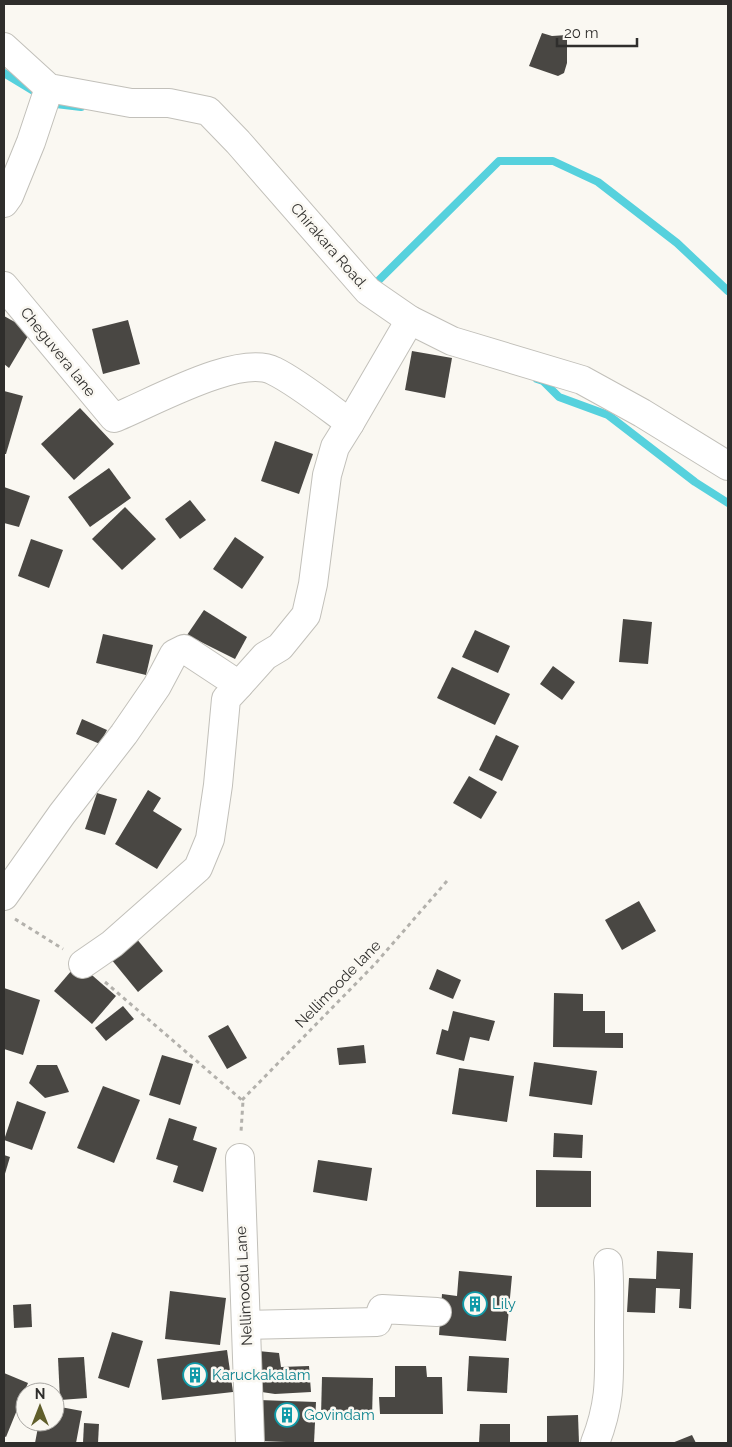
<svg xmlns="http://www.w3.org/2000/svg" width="732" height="1447" viewBox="0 0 732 1447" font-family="Raleway,sans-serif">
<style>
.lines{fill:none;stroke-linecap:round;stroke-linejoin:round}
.stream{stroke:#56d1dd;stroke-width:8}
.building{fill:#494743}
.street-casing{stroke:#c2c0ba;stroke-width:30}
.path{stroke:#b3b1ac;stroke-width:3;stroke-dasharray:4 4;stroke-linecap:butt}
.street{stroke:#fff;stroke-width:28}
.labels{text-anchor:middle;stroke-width:5;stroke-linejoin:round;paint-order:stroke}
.street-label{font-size:15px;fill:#2f2e2c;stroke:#faf8f2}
.culture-label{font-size:15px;fill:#0d838f;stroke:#faf8f2;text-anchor:start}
</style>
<rect width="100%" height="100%" fill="#faf8f2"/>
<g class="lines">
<g class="stream">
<polyline points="4,73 37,93"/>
<polyline points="49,100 56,104 81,107"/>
<polyline points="372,287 499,161 553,161 598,182 677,243 728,291"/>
<polyline points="537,379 543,381 559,397 608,415 695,482 728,503"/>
</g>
</g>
<g class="building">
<polygon points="542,33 552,36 567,35 567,63 564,73 558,76 529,66"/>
<polygon points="4,316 31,331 9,368 4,364"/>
<polygon points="128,320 140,364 103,374 92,329"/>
<polygon points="412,351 452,358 445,398 405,390"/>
<polygon points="4,391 23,396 6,454 4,454"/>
<polygon points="80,408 114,444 74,480 41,444"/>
<polygon points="275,441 313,454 299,494 261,481"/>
<polygon points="109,468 131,498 90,527 68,497"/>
<polygon points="4,487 30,496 19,527 4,523"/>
<polygon points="190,500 206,520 180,539 165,519"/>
<polygon points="125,507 156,539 122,570 92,539"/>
<polygon points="235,537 264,557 242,589 213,569"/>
<polygon points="31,539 63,550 49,588 18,576"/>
<polygon points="204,610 247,637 235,659 187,635"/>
<polygon points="623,619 652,622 648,664 619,662"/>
<polygon points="475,630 510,646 498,673 462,657"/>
<polygon points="103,634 153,645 146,675 96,663"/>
<polygon points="553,666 575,682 562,700 540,684"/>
<polygon points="452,667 510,694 495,725 437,698"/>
<polygon points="82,719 107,730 100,744 76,734"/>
<polygon points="496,735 519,746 502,781 479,770"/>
<polygon points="469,776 497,792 481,819 453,803"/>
<polygon points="148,790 161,798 153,811 182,829 157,869 115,844"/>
<polygon points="97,793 117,799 105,835 85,829"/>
<polygon points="639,901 656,931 622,950 605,920"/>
<polygon points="136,938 163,971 138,992 111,959"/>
<polygon points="78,963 116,996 92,1024 54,991"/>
<polygon points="437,969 461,980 453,999 429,989"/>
<polygon points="4,988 40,1000 23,1055 4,1049"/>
<polygon points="554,993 583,994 583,1011 605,1011 605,1033 623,1033 623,1048 553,1047"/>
<polygon points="123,1006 134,1019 106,1041 95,1028"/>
<polygon points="453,1011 495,1021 489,1041 470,1037 464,1061 436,1054 442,1029 448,1031"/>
<polygon points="228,1025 247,1058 227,1069 208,1036"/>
<polygon points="364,1045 366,1063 339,1065 337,1048"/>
<polygon points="162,1055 193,1064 180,1105 149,1095"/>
<polygon points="534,1062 597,1071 592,1105 529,1096"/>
<polygon points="37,1065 57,1065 69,1092 45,1098 29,1083"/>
<polygon points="459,1068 514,1076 507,1122 452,1114"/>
<polygon points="103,1086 140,1100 114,1163 77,1148"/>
<polygon points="17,1101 46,1112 32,1150 4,1140"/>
<polygon points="169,1118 197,1127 193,1140 217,1148 203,1192 173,1182 178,1166 156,1159"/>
<polygon points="554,1133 583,1135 582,1158 553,1157"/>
<polygon points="4,1155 10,1157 4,1177"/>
<polygon points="318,1160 372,1168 367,1201 313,1192"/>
<polygon points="536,1170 591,1171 591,1207 536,1207"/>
<polygon points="657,1251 693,1253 691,1309 679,1308 680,1289 656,1288 655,1313 627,1312 629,1278 656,1279"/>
<polygon points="459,1271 512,1276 506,1341 439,1335 442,1294 457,1296"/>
<polygon points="170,1291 226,1298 220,1345 165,1339"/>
<polygon points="31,1304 32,1327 14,1328 13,1305"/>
<polygon points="112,1332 143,1341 129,1388 98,1378"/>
<polygon points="227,1350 233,1392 162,1400 157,1359"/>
<polygon points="258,1351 279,1353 281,1367 309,1366 311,1392 275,1394 255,1391"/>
<polygon points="469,1356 509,1358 507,1393 467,1391"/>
<polygon points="84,1357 87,1398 60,1400 58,1358"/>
<polygon points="395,1366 426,1366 427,1377 442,1377 443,1414 380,1414 379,1397 395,1397"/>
<polygon points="4,1373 28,1383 6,1437 4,1436"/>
<polygon points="322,1377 373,1378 372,1418 321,1416"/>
<polygon points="259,1400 316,1402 314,1443 258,1441"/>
<polygon points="55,1406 82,1411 76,1443 35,1443 39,1422 55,1422"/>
<polygon points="578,1415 579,1443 547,1443 547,1416"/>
<polygon points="84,1423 99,1424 98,1443 83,1443"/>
<polygon points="480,1424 510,1424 510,1443 479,1443"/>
<polygon points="692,1435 696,1443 672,1443"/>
</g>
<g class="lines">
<g class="street-casing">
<g id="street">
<polyline points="4,47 49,88 131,103 169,103 208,111 238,142 368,291 410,320 452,341 582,380 642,413 728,466"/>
<polyline points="4,203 9,196 31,142 49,88"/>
<path d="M 4,286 L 114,418 C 150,404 239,353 274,371 C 297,382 328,407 350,423 L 410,320"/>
<polyline points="4,896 62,814 124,734 157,686 174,654 184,649 189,652 239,685 265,656 280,647 306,615 313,584 327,475 335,447 350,423"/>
<polyline points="83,964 112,944 198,868 210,839 218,785 226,699 239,685"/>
<polyline points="240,1158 250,1443"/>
<polyline points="246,1325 377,1322 382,1309 437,1312"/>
<path d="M 595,1443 C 612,1400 609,1374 609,1329 C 609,1306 610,1285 608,1263"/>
</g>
</g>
<g class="path">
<polyline points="15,919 63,949"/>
<polyline points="105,982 243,1101 241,1132"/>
<polyline points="242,1100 375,964 447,881"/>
</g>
<use href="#street" class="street"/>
</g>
<defs>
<g id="building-ring" transform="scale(1.25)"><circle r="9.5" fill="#faf8f2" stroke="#0f9aa8" stroke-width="1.5"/><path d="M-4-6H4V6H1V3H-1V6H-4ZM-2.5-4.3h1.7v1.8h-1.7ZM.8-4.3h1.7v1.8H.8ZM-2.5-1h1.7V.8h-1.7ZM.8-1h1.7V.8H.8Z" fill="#0f9aa8"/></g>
</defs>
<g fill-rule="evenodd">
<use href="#building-ring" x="475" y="1304"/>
<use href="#building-ring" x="195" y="1375"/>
<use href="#building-ring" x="287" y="1415"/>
</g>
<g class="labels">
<g class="street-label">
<text transform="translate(329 246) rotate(49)" y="5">Chirakara Road.</text>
<text transform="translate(58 352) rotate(51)" y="5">Cheguvera lane</text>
<text transform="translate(338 984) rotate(-46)" y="5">Nellimoode lane</text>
<text transform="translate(244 1286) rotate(-93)" y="5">Nellimoodu Lane</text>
</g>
<g class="culture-label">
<text x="492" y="1309">Lily</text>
<text x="212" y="1380">Karuckakalam</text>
<text x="304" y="1420">Govindam</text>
</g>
</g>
<rect width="732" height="1447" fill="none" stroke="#2f2e2c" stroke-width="10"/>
<g transform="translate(40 1407)"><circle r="24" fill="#faf8f2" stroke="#a9a7a3"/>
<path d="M0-4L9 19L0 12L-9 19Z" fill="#605e2b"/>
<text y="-8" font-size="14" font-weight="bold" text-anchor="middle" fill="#2f2e2c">N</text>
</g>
<path d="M557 38v8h80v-8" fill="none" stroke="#2f2e2c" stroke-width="2.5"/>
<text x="564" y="38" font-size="15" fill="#2f2e2c" stroke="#faf8f2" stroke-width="4" paint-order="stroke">20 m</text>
</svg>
